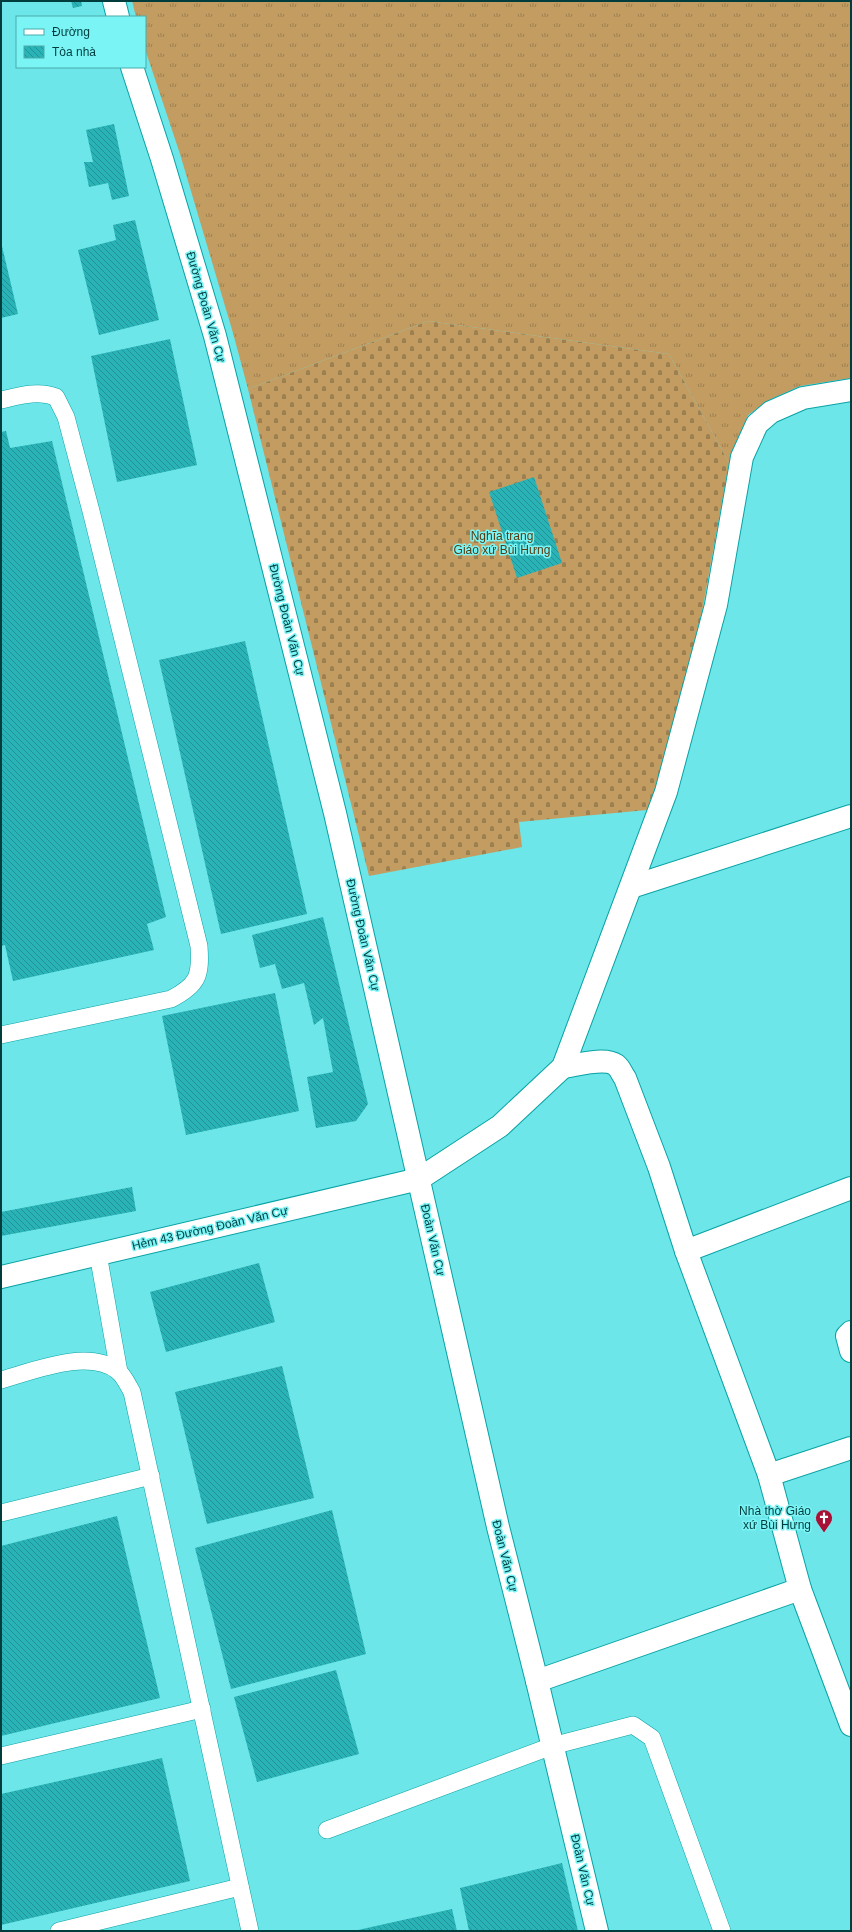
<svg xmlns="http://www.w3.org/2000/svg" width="852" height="1932" viewBox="0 0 852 1932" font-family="Helvetica,sans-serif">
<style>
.grass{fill:url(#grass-tufts)}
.cemetery{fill:url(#cemetery-stones)}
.building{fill:url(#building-back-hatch)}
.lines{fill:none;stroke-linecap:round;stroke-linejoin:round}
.service-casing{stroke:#09a2a5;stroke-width:18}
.minor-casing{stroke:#09a2a5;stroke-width:24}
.tertiary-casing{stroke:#09a2a5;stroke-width:24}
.service{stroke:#fff;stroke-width:17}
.minor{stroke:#fff;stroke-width:22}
.tertiary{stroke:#fff;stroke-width:22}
.labels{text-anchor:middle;stroke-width:3;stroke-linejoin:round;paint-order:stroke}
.street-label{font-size:12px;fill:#023d3e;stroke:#7bf4f6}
.park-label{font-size:12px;fill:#553b10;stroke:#7bf4f6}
.poi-label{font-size:12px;fill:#023d3e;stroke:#7bf4f6;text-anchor:end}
</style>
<defs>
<pattern id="grass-tufts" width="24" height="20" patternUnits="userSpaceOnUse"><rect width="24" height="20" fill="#c39c61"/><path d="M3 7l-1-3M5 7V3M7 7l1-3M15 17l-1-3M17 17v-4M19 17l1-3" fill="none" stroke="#9c8051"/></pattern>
<pattern id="cemetery-stones" width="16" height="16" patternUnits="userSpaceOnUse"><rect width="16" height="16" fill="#c39c61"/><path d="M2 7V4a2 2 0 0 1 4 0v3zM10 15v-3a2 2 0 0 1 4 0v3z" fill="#9c8051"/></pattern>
<pattern id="building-back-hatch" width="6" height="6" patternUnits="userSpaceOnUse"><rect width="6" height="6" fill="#29b3b6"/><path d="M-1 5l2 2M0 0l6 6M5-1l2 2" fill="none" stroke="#219395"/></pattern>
</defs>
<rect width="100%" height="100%" fill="#6ce6e8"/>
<polygon class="grass" points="132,1 851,1 851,378 800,386 769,400 748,415 731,454 729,463 669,354 428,321 248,389 233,333 180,154 145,49 145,17 136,17"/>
<polygon class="cemetery" points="428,321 669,354 729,463 702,612 656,788 647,810 519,822 522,847 369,876 248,389"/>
<g class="building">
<polygon points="71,1 81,1 82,6 73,8"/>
<polygon points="114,124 129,196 112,200 108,183 89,187 84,162 93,162 86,130"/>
<polygon points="135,220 159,320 99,335 78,250 116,240 113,225"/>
<polygon points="1,242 18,314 1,318"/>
<polygon points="170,339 197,465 117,482 91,356"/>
<polygon points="6,431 10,448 52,441 166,917 147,924 154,950 13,981 5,945 1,946 1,432"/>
<polygon points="534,477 562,563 517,578 489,492"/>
<polygon points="245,641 307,914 221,934 159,660"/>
<polygon points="323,917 368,1104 356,1121 316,1128 307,1077 333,1072 323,1018 314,1025 304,983 282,989 275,964 260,968 252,935"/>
<polygon points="275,993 299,1111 186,1135 162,1016"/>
<polygon points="132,1187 136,1211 1,1236 1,1212"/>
<polygon points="259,1263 275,1322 166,1352 150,1292"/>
<polygon points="282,1366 314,1498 207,1524 175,1392"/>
<polygon points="332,1510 366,1654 231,1689 195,1548"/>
<polygon points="117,1516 160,1698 1,1736 1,1546"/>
<polygon points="336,1670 359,1754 257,1782 234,1697"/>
<polygon points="162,1758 190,1881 1,1925 1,1794"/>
<polygon points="562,1863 578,1931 469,1931 460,1888"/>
<polygon points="452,1909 457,1931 358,1931 358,1930"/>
</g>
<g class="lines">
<g class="service-casing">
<g id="service">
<path d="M 1,400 C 19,396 38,390 56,397 L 66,417 L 91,511 L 199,946 C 201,976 198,985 171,999 L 1,1035"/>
<polyline points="98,1254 119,1372"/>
<path d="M 1,1380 C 34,1371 88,1348 118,1371 C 124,1376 128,1385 132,1392 L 250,1931"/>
<polyline points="1,1513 151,1476"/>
<polyline points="1,1756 202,1709"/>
<polyline points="327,1830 552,1746 633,1725 652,1738 722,1931"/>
<polyline points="59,1931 240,1887"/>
</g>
</g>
<g class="minor-casing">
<g id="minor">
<polyline points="631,887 851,816"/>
<path d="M 563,1067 C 577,1065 605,1057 616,1065 C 620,1068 622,1074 625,1078 L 659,1167 L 686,1251 L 769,1475 L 800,1589 L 851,1725"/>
<polyline points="419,1179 500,1126 563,1067 666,792 716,605 742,457 757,424 771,412 803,398 851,390"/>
<polyline points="686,1251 851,1188"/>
<polyline points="851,1332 847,1336 851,1351"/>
<polyline points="769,1475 851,1448"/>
<polyline points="537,1681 800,1589"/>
</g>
</g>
<g class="tertiary-casing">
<g id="tertiary">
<polyline points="114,1 118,17"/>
<polyline points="132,67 162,159 215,336 335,813 498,1527 537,1681 597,1931"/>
<polyline points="1,1277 419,1179"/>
</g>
</g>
<use href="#service" class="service"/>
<use href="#minor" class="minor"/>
<use href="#tertiary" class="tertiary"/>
</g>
<defs>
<g id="church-pin" transform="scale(0.9)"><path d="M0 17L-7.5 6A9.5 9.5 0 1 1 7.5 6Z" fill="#a81035" stroke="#7bf4f6"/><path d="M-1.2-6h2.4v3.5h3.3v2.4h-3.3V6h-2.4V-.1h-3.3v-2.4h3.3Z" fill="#fff"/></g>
</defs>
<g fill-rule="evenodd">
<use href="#church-pin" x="824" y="1518"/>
</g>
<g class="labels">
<g class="street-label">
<text transform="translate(206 307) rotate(74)" y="4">Đường Đoàn Văn Cự</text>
<text transform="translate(287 620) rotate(76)" y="4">Đường Đoàn Văn Cự</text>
<text transform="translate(363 935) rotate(77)" y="4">Đường Đoàn Văn Cự</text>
<text transform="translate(210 1228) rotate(-13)" y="4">Hẻm 43 Đường Đoàn Văn Cự</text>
<text transform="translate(433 1240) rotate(77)" y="4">Đoàn Văn Cự</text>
<text transform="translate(505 1556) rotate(76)" y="4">Đoàn Văn Cự</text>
<text transform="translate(583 1870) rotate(77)" y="4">Đoàn Văn Cự</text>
</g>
<g class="park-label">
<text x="502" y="540">Nghĩa trang<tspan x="502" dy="14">Giáo xứ Bùi Hưng</tspan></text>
</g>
<g class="poi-label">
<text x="811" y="1515">Nhà thờ Giáo<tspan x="811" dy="14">xứ Bùi Hưng</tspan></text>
</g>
</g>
<rect width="852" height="1932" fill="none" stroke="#023d3e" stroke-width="4"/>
<rect x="16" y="16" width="130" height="52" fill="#7bf4f6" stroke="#4babac"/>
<rect x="24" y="29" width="20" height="6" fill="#ffffff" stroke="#4babac"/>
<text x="52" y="36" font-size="12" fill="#023d3e">Đường</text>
<rect x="24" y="46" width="20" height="12" fill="url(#building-back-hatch)" stroke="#4babac"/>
<text x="52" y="56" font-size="12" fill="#023d3e">Tòa nhà</text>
</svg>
